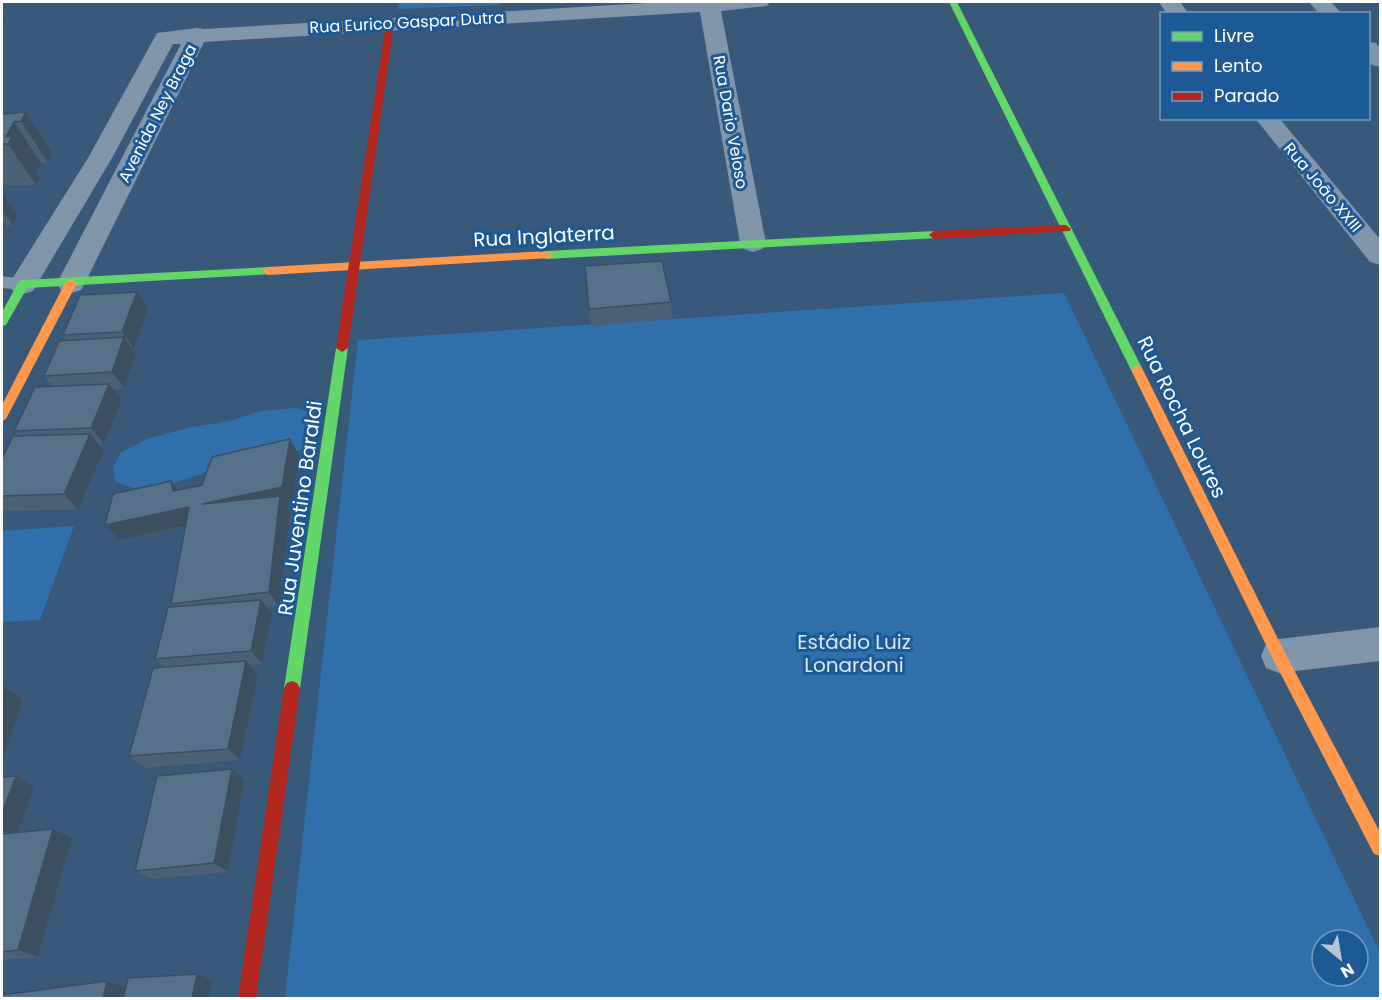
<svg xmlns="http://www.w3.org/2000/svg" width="1382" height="1000" viewBox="0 0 1382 1000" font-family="Poppins,sans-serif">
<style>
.green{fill:#3170aa;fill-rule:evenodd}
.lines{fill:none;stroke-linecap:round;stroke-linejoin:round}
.lane{fill:#8196ab;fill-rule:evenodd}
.street{fill:#8196ab;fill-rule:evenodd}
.fast{fill:#63d668;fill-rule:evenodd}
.slow{fill:#ff974d;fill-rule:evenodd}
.jam{fill:#b3261e;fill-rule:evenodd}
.wall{fill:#4a6177}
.shaded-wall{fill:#3c4f61}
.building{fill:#56718a;stroke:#3c4f61;stroke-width:1.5}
.labels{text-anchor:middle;stroke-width:6;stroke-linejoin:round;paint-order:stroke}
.far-street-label{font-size:16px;fill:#fff;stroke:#1d5994}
.street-label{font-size:20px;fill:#fff;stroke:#1d5994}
.park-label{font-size:20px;fill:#d5e9fa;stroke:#1d5994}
</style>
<rect width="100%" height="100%" fill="#385979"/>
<g class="green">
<polygon points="399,2 499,2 499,5 397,9"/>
<path d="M 1064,293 L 1380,953 L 1380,998 L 285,998 L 358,340 ZM 1322,940 L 1358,940 L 1358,976 L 1322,976 Z"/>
<path d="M 295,408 L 314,412 C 319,428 313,436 304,449 C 277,458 249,459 222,467 C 197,474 172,486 146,489 C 135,490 124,485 115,481 L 113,468 L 120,453 L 147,439 L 187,428 L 230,421 L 260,411 Z"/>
<polygon points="74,526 40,620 2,622 2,531"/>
</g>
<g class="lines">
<polygon class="lane" points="2,276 29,280 32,284 29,288 23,290 2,288"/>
<g class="street">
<polygon points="664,2 770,2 767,6 721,11 766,243 762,249 753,252 744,249 740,243 700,12 204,42 85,283 81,290 71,293 61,290 57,283 181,44 173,44 112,158 33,291 23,294 13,291 9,284 88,158 157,33 197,28 204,29"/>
<polygon points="1159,2 1180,2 1189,14 1167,14"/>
<polygon points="1309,2 1331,2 1342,14 1319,14"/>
<polygon points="1368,42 1376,43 1380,48 1380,67 1372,65 1368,61"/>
<polygon points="1255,118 1279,118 1380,239 1380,265 1370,262"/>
<polygon points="1380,627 1380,661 1279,673 1266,668 1261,656 1266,644 1279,639"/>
</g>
<g class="fast">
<polygon points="949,2 957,2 1143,370 1141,373 1133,373 1131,370"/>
<polygon points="934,231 939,235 938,238 546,259 540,255 546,251"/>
<polygon points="268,267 274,271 272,274 27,288 6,325 2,326 2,312 19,281 23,280"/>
<polygon points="342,344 348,348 300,688 297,693 292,695 287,693 284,688 336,348"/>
</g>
<g class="slow">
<polygon points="546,251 552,255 550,258 268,275 262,271 268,267"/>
<polygon points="71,279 77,283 6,419 2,421 2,405 65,283"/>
<polygon points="1137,365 1143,370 1284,651 1380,832 1380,856 1374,854 1274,661 1131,370"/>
</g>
<g class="jam">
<polygon points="390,20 394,23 348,348 342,352 336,348 386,23"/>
<polygon points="1066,225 1071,229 1070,231 934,239 929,235 934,231"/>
<polygon points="292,681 297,683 300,688 256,998 238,998 284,688 287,683"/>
</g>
</g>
<g class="wall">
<polygon points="26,112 52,153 48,163 41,163 37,173 40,178 36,185 2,185 2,114"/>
<polygon points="2,192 18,215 13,225 6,226 2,235"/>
<polygon points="671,302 672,319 591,326 589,309"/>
<polygon points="148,309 134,349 132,349 136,354 124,388 113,389 122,400 104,444 99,445 104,450 78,510 2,511 2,459 18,436 14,431 52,386 44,376 67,341 63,335"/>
<polygon points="299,455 292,503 286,504 290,511 279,606 267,607 272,614 262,664 250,665 258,674 240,760 144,768 129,756 164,667 155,659 174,607 171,604 186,526 119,540 105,525 178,490 202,485"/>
<polygon points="2,777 34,787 18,832 53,829 72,838 38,957 2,960"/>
<polygon points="244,780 228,872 152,879 135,871"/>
</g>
<g class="shaded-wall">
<polygon points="26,112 52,153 48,163 21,121"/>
<polygon points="14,122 41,163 37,173 40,178 36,185 8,144 6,137"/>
<polygon points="2,192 18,215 13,225 2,210"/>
<polygon points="2,219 6,226 2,235"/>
<polygon points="2,239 4,243 2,248"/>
<polygon points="137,292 148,309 134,349 122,332"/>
<polygon points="124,337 136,354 124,388 112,372"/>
<polygon points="109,384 122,400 104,444 91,428"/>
<polygon points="90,434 104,450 78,510 64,494"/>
<polygon points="290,439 299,455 292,503 286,504 290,511 279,606 202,504"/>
<polygon points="171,481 183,496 173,491"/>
<polygon points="189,507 201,522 119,540 105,525"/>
<polygon points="261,600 272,614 262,664 251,651"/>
<polygon points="246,661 258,674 240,760 228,749"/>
<polygon points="5,687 23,700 2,762 2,697"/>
<polygon points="232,769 244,780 228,872 214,863"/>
<polygon points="16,776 34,787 16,837 2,830 2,813"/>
<polygon points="53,829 72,838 38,957 18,950"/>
<polygon points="197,974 212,980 208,999 192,999"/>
<polygon points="107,981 125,987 123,999 103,999"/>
</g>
<g class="building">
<polygon points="26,112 21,121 14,122 6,137 12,136 8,144 2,144 2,114"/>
<polygon points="662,261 671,302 589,309 585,266"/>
<polygon points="137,292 122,332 63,335 80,295"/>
<polygon points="124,337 112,372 44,376 59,341"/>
<polygon points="109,384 91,428 14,431 35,387"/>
<polygon points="90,434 64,494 2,496 2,459 13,436"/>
<polygon points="290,439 282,487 202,504 280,496 269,592 171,604 189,507 105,525 113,494 171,481 173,491 202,485 212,457"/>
<polygon points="261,600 251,651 155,659 168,607"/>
<polygon points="246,661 228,749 129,756 153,668"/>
<polygon points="2,687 5,687 2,697"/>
<polygon points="232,769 214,863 135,871 157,776"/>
<polygon points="16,776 2,813 2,777"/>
<polygon points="53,829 18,950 2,952 2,834"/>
<polygon points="197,974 192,999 123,999 128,978"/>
<polygon points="107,981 103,999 2,999 2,995"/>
</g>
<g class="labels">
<g class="far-street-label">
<text transform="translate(407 22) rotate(-3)" y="6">Rua Eurico Gaspar Dutra</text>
<text transform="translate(157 113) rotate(-63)" y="6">Avenida Ney Braga</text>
<text transform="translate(731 122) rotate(80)" y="6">Rua Dario Veloso</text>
<text transform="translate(1323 187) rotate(50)" y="6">Rua João XXIII</text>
</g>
<g class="street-label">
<text transform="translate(544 236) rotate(-3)" y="7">Rua Inglaterra</text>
<text transform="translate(1182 417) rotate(64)" y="7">Rua Rocha Loures</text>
<text transform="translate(300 508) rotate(-82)" y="7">Rua Juventino Baraldi</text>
</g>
<g class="park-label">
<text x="854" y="649">Estádio Luiz<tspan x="854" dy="23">Lonardoni</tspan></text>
</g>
</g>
<rect width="1382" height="1000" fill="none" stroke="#ffffff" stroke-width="6"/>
<rect x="1160" y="12" width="210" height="108" fill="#1d5994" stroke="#779bbf" stroke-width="1.5"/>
<rect x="1172" y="32" width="30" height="9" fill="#63d668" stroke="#779bbf" stroke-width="1.5"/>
<text x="1214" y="42" font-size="18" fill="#ffffff">Livre</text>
<rect x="1172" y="62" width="30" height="9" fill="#ff974d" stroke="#779bbf" stroke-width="1.5"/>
<text x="1214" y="72" font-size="18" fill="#ffffff">Lento</text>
<rect x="1172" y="92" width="30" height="9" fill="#b3261e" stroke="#779bbf" stroke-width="1.5"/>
<text x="1214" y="102" font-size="18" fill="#ffffff">Parado</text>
<g transform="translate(1340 958) rotate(150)"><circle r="28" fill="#1d5994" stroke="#779bbf" stroke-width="1.5"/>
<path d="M0-4.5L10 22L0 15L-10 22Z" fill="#b9c5d0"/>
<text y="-9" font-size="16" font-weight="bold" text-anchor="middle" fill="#ffffff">N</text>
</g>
</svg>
